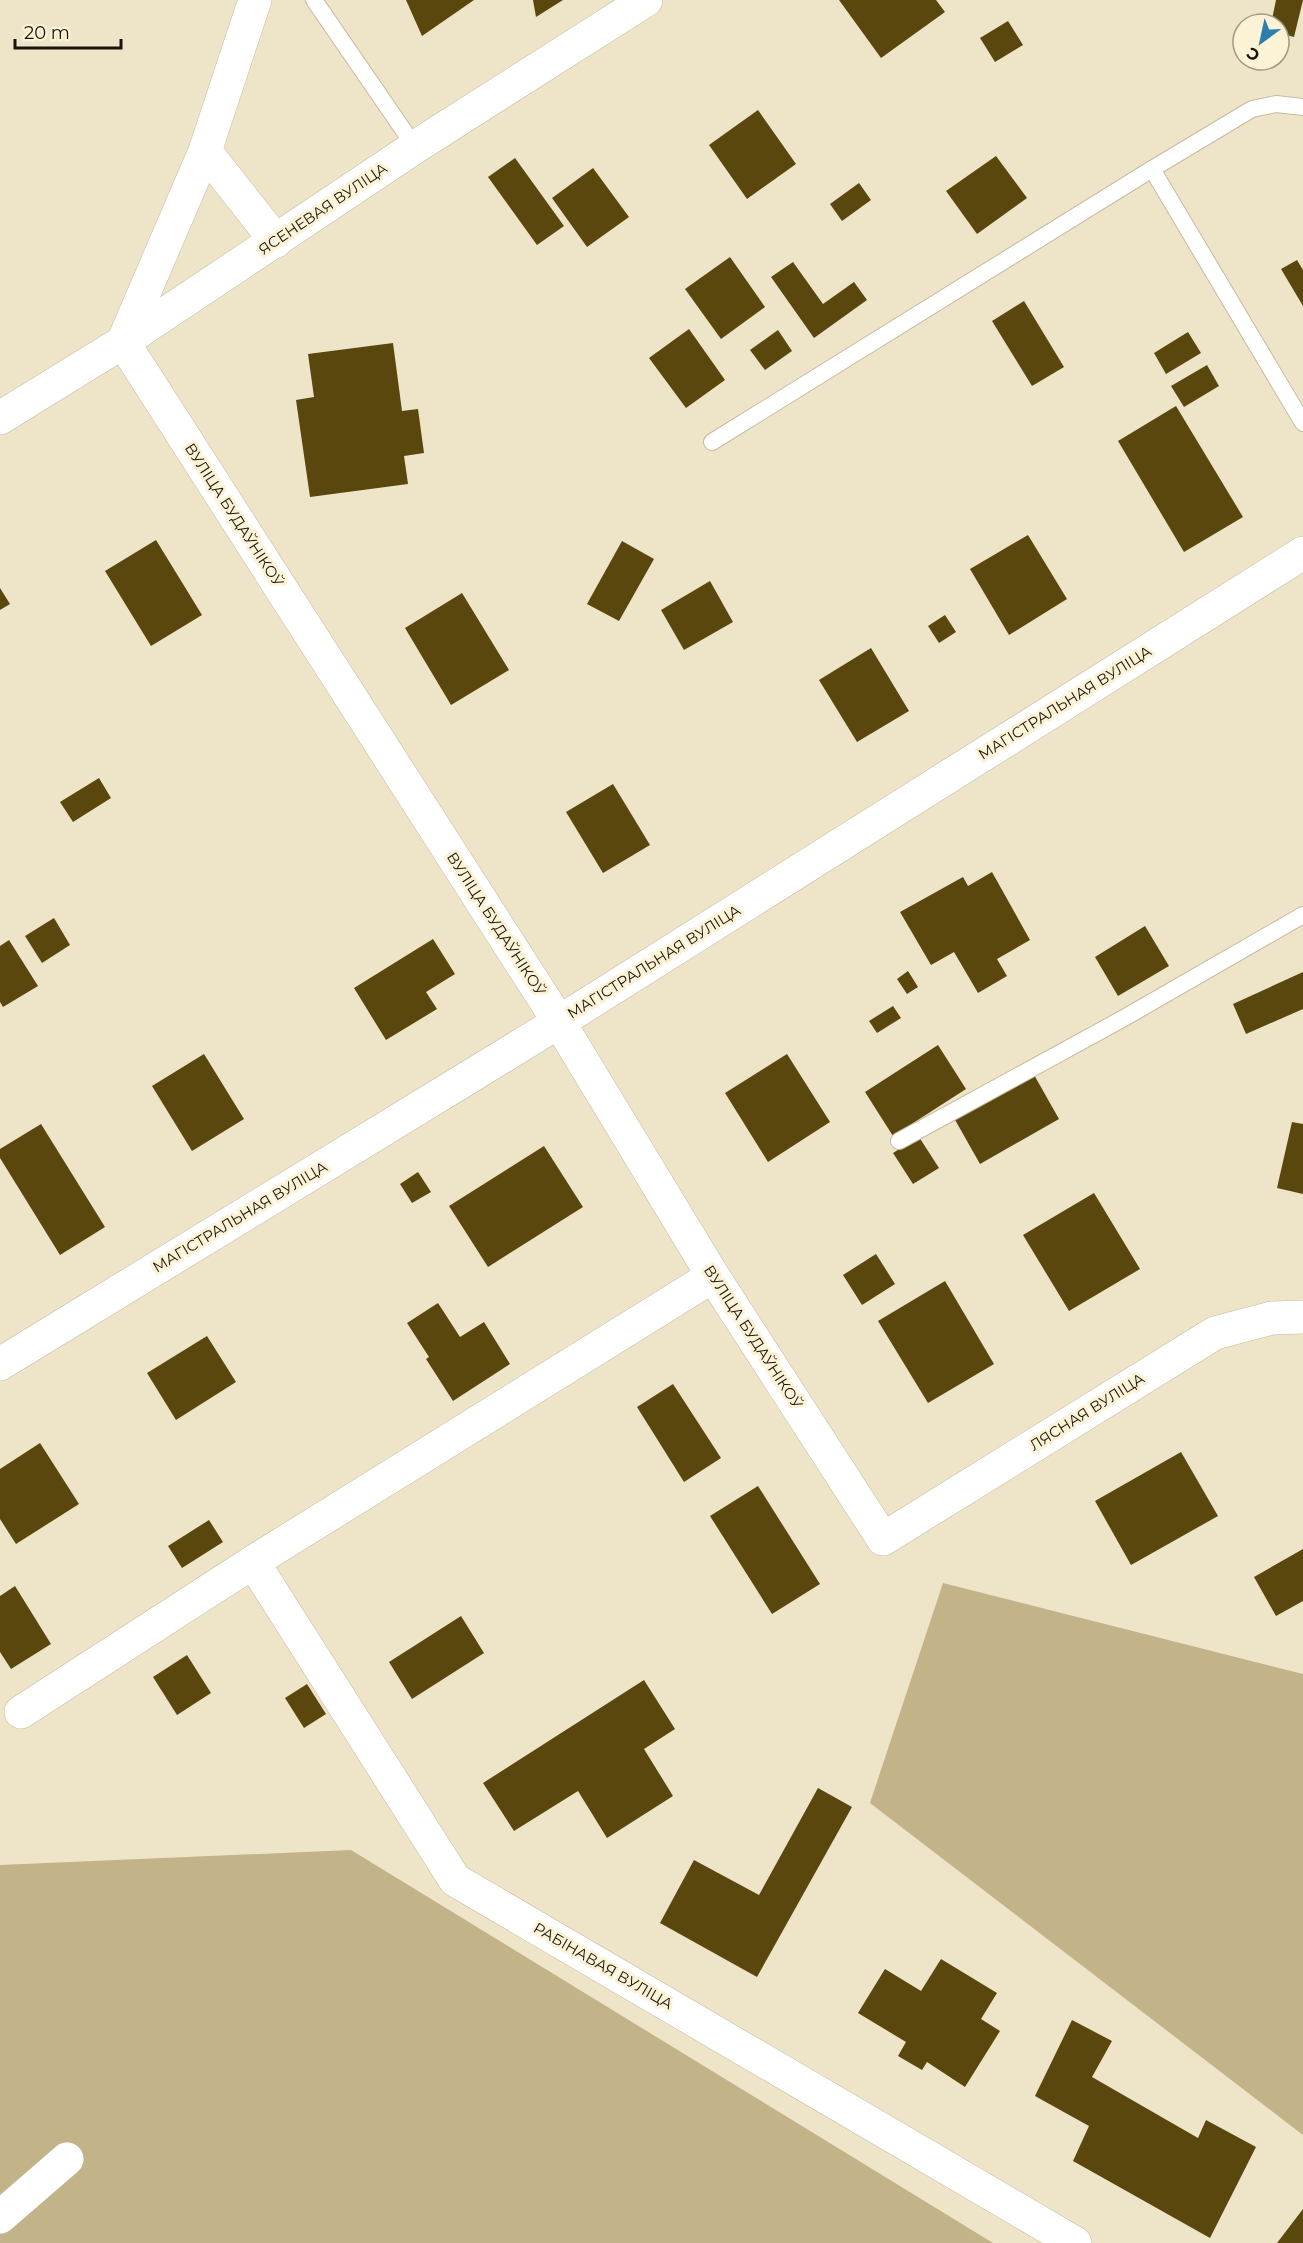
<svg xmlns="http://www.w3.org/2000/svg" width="1303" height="2243" viewBox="0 0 1303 2243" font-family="Montserrat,sans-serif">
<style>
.green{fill:#c2b388}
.building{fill:#59470d}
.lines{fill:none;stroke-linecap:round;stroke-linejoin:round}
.service-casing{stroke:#c5bba0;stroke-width:18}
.minor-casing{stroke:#c5bba0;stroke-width:34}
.service{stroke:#fff;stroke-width:16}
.minor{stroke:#fff;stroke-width:33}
.labels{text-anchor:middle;stroke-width:6;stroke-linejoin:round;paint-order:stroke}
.street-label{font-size:15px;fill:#17140a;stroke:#fcf2d5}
</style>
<rect width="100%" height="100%" fill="#eee4c8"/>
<g class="green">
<polygon points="943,1583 1303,1674 1303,2135 870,1803"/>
<polygon points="351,1850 993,2243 0,2243 0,1865"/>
</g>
<g class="building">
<polygon points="406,0 474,0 422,36"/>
<polygon points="533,0 563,0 536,17"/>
<polygon points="839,0 936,0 945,12 881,58"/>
<polygon points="1276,0 1303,0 1294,37 1279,33 1279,24 1271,24"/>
<polygon points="1008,21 1023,45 995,62 980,38"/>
<polygon points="758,110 796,164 747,199 709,145"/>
<polygon points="996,156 1027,198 977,234 946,191"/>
<polygon points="515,158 564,226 537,245 488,177"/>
<polygon points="593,168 629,217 587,247 552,198"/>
<polygon points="859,183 871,200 842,221 830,204"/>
<polygon points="730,257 765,307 721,339 685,289"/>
<polygon points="1297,260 1303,270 1303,306 1281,269"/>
<polygon points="793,262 823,304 854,282 867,300 814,338 771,277"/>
<polygon points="1024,301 1064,367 1032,386 992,321"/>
<polygon points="689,329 725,380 686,408 649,358"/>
<polygon points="778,330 792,351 765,370 750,350"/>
<polygon points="1188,332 1201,353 1166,374 1154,353"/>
<polygon points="393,343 402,411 418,409 424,453 404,456 408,484 310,497 296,400 314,397 308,354"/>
<polygon points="1207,365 1219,386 1184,407 1171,386"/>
<polygon points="1176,406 1243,517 1184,552 1118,441"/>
<polygon points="1028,535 1067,599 1009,635 970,569"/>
<polygon points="156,540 202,615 151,646 105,571"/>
<polygon points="622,541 654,559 619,621 587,604"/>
<polygon points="710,581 733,622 684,650 661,610"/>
<polygon points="0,588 10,604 0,610"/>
<polygon points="462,593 509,670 451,705 405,628"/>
<polygon points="945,615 956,632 939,643 928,626"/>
<polygon points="871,648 909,711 857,742 819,680"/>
<polygon points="99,778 111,798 73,822 60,802"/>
<polygon points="613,784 650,845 603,873 566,812"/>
<polygon points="992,872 1030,940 997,959 1007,976 978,993 954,952 931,965 900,912 963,877 968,886"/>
<polygon points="54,918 70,945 42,963 25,936"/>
<polygon points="1145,926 1169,966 1118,996 1095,957"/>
<polygon points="433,939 455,974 426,992 437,1009 386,1040 354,988"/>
<polygon points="9,940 38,986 3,1007 0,1002 0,946"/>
<polygon points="908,971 918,987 907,994 897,979"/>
<polygon points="1303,972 1303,1009 1246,1034 1233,1004"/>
<polygon points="893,1006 901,1018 877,1033 869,1021"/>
<polygon points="938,1045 966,1089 893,1136 865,1092"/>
<polygon points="204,1054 244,1119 192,1151 152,1086"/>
<polygon points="787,1054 830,1122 768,1162 725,1093"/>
<polygon points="1033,1073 1059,1119 980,1164 954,1118"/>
<polygon points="1292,1122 1303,1124 1303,1194 1277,1188"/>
<polygon points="41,1124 105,1227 60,1255 0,1158 0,1149"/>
<polygon points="919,1137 939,1168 913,1184 893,1153"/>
<polygon points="544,1146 583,1207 488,1267 449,1206"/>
<polygon points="418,1172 431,1192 412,1203 400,1184"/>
<polygon points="1094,1193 1140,1269 1069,1311 1023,1235"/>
<polygon points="876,1254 895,1284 862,1305 843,1275"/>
<polygon points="945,1281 994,1364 928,1403 878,1321"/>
<polygon points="438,1303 460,1337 484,1322 510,1364 453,1401 426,1359 429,1357 407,1323"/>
<polygon points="207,1336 236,1382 176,1420 147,1373"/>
<polygon points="673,1384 721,1458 684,1482 637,1407"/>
<polygon points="40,1443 79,1504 16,1544 0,1519 0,1469"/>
<polygon points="1181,1452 1218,1516 1131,1565 1095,1501"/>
<polygon points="758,1486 820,1584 772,1614 710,1516"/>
<polygon points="209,1520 223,1542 182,1568 168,1546"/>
<polygon points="1303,1549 1303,1601 1276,1616 1254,1577"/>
<polygon points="15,1586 51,1644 11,1669 0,1652 0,1596"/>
<polygon points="461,1616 484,1653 412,1699 389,1662"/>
<polygon points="187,1655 211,1693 177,1715 153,1677"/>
<polygon points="644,1680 675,1729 644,1749 673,1796 607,1838 578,1791 514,1831 483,1783"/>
<polygon points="307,1684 326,1714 304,1728 285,1698"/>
<polygon points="818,1788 852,1807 757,1977 660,1923 694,1860 759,1895"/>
<polygon points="941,1959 997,1993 981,2019 1000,2031 965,2087 927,2062 922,2070 898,2056 906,2042 858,2013 885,1969 921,1991"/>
<polygon points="1072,2020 1112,2041 1092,2077 1198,2138 1206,2120 1256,2147 1210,2238 1073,2161 1089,2126 1035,2096"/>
<polygon points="1303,2209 1303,2243 1277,2243"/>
</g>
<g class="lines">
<g class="service-casing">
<g id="service">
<polyline points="314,0 415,147"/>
<polyline points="1152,169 1252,109 1276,104 1303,107"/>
<polyline points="712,442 1152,169 1303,423"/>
<polyline points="899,1141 1124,1018 1303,915"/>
</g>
</g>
<g class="minor-casing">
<g id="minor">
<polyline points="255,0 205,151 123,342 559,1022 713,1276 883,1539 1215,1333 1272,1318 1303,1317"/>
<polyline points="205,151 276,241"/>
<polyline points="0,418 123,342 415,147 646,0"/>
<polyline points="0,1364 559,1022 1303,553"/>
<polyline points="253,1562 455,1880 1075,2243"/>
<polyline points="21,1712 253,1562 713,1276"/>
<polyline points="0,2217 67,2159"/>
</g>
</g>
<use href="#service" class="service"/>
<use href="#minor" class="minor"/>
</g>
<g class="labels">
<g class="street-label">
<text transform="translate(323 209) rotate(-34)" y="5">ЯСЕНЕВАЯ ВУЛІЦА</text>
<text transform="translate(234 515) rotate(57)" y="5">ВУЛІЦА БУДАЎНІКОЎ</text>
<text transform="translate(1065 703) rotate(-32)" y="5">МАГІСТРАЛЬНАЯ ВУЛІЦА</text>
<text transform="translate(496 924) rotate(57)" y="5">ВУЛІЦА БУДАЎНІКОЎ</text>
<text transform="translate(654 962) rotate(-32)" y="5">МАГІСТРАЛЬНАЯ ВУЛІЦА</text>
<text transform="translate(240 1217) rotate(-31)" y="5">МАГІСТРАЛЬНАЯ ВУЛІЦА</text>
<text transform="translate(753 1337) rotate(57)" y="5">ВУЛІЦА БУДАЎНІКОЎ</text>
<text transform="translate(1087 1412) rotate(-32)" y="5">ЛЯСНАЯ ВУЛІЦА</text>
<text transform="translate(603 1966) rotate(30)" y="5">РАБІНАВАЯ ВУЛІЦА</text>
</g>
</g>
<g transform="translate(1261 42) rotate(213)"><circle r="28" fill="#fcf2d5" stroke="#a09984" stroke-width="1.5"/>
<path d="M0-4.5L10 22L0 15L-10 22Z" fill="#2e7daf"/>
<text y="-9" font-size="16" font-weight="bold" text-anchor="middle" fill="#17140a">С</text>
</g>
<path d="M15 39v9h106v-9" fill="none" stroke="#17140a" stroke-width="3"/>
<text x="24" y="39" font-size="18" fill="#17140a" stroke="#fcf2d5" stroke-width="4.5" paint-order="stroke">20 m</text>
</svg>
